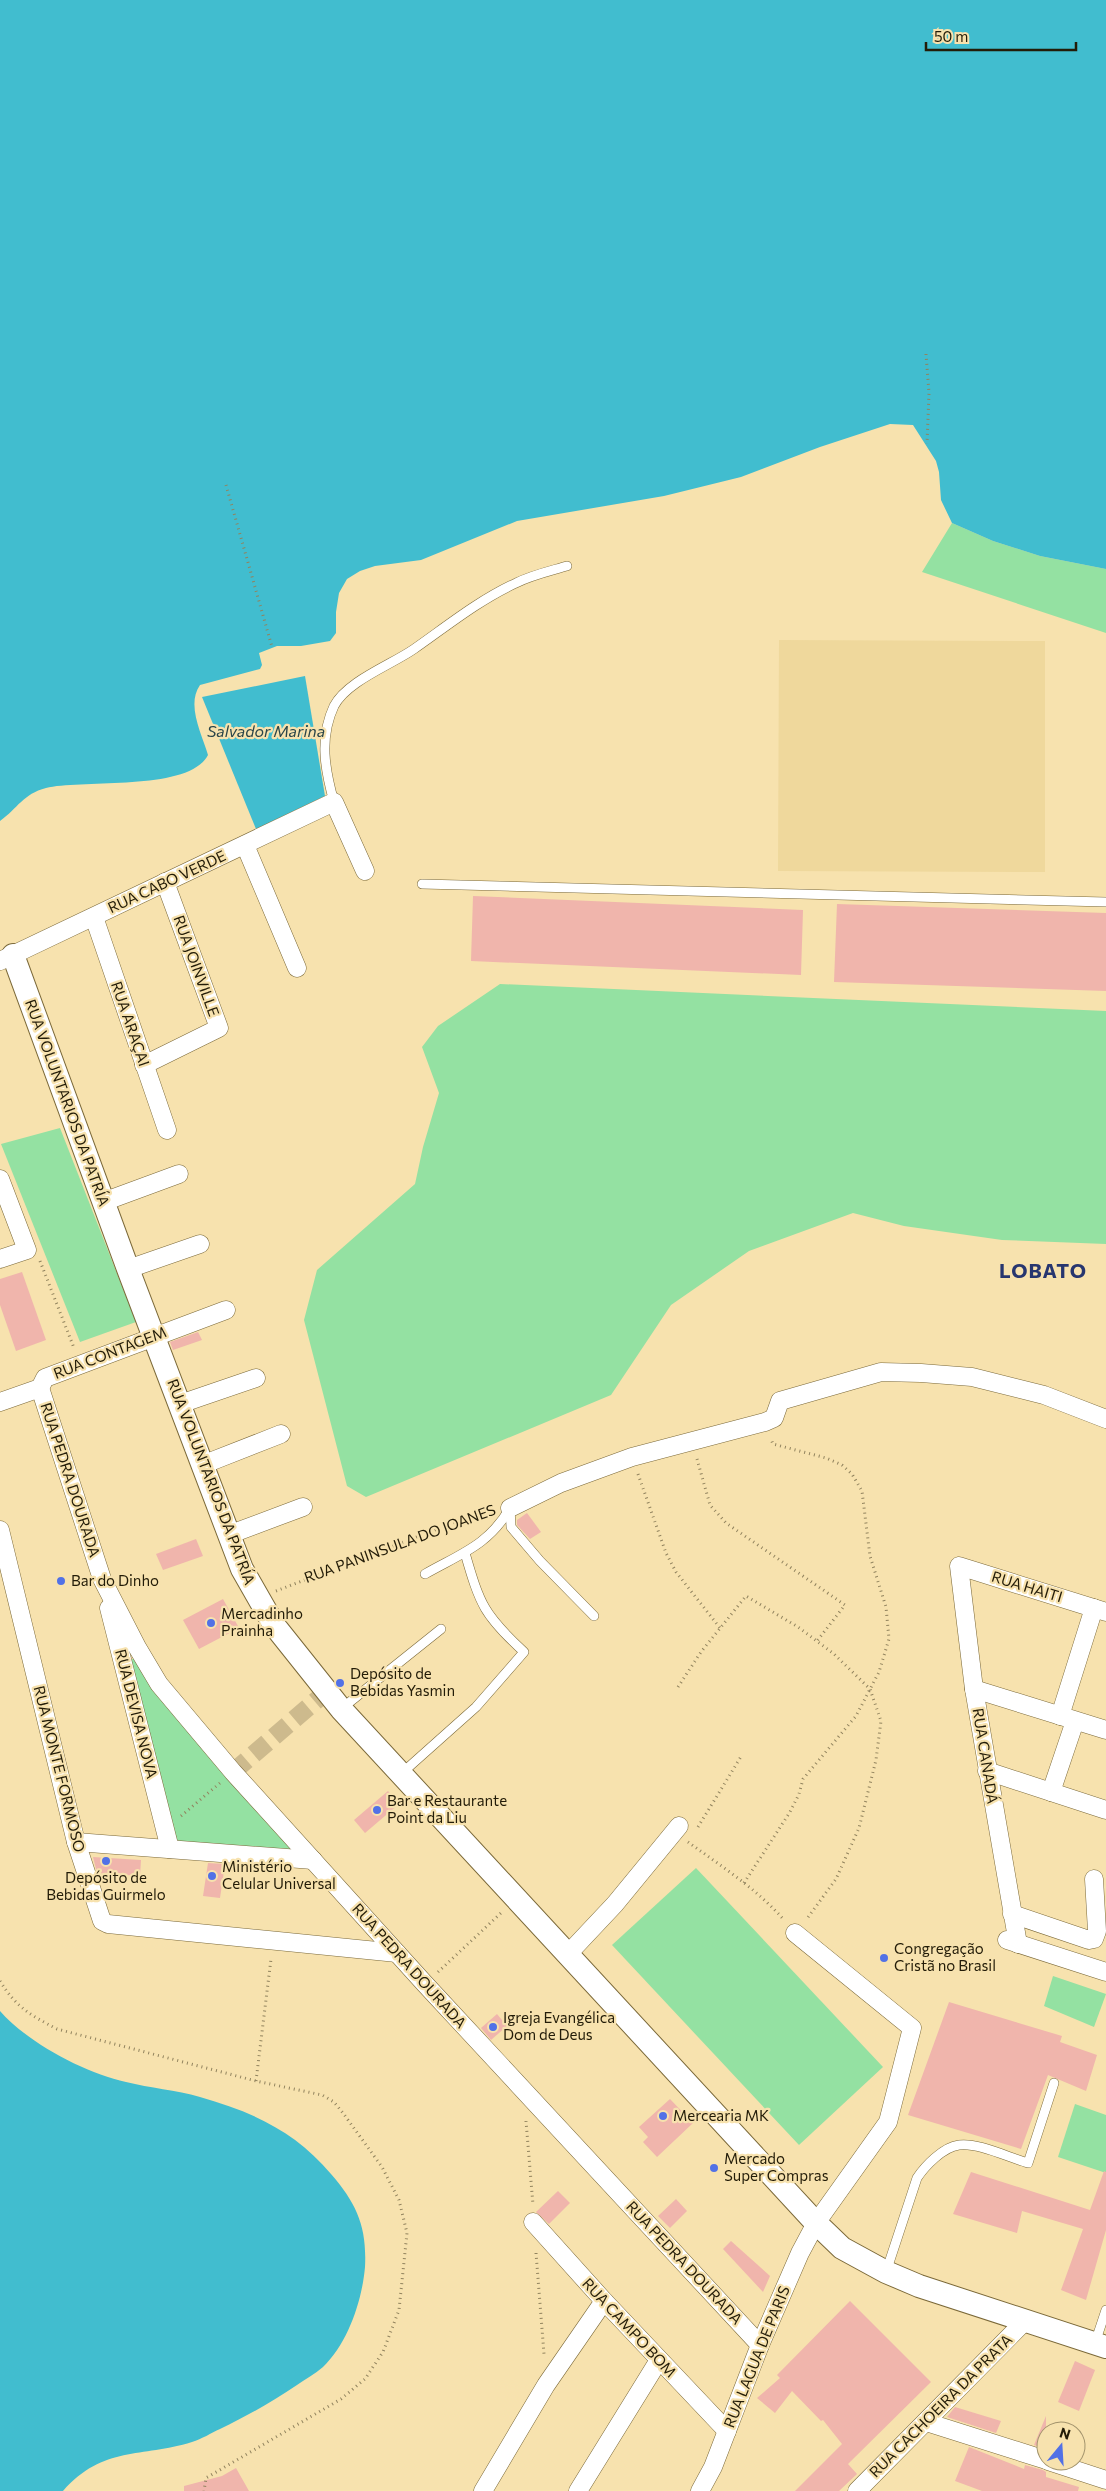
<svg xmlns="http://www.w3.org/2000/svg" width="1106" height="2491" viewBox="0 0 1106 2491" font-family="Commissioner,sans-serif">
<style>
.built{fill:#efd89c}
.green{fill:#94e1a2}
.water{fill:#41bdcf}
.building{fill:#f0b5ac}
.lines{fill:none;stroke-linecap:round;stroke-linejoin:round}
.minor-tunnel{stroke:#cdba8d;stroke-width:18;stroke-dasharray:18 9;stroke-linecap:butt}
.service-casing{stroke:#7b6939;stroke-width:10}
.minor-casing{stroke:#7b6939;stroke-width:19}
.tertiary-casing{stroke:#7b6939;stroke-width:24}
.path{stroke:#91835e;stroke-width:3;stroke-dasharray:1 4;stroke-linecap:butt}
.service{stroke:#fff;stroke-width:9}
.minor{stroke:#fff;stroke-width:18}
.tertiary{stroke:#fff;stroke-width:22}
.poi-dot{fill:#5271e6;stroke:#f7e2ae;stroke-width:2}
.labels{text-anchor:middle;stroke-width:4.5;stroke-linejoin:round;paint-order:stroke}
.street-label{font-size:15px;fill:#231c08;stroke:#f7e2ae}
.poi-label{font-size:15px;fill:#231c08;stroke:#f7e2ae;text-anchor:start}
.water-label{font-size:16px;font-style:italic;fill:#2a4549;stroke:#f7e2ae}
.district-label{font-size:20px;font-weight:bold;letter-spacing:1px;fill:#27366f;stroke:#f7e2ae}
</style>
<rect width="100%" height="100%" fill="#f7e2ae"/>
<polygon class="built" points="779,640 1045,641 1045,872 778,871"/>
<g class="green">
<polygon points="952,523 993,541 1040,556 1106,569 1106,633 922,572"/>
<polygon points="500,984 1106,1011 1106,1244 1002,1240 904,1226 853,1213 749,1251 671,1305 611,1395 366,1497 347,1486 304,1320 317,1270 415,1184 423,1147 439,1093 422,1047 438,1026"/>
<polygon points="60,1128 136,1322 80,1342 1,1144"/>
<polygon points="138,1656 295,1853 174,1844 129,1661"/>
<polygon points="696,1868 883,2067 799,2145 612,1945"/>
<polygon points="1053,1976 1106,1994 1094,2027 1044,2006"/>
<polygon points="1075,2104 1106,2115 1106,2173 1058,2157"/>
</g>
<g class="water">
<path d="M 0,0 L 1106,0 L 1106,569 L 1040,556 L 993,541 L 952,523 L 941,500 L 939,472 L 936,461 L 913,425 L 890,424 L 820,447 L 741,477 L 664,496 L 517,521 L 421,560 L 375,566 L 360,571 L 347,579 L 339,593 L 336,612 L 336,633 L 330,641 L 301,646 L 277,646 L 259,653 L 262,665 L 260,669 L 200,685 C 186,705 202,734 208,755 C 189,792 82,779 46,788 C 23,794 18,808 0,821 Z"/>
<polygon points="305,676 325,796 256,829 202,697"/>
<path d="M 0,2011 C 28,2043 85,2073 126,2082 C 150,2088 176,2090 200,2097 C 253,2112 296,2132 331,2174 C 357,2204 367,2227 365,2267 C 362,2301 348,2343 323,2367 C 315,2374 305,2379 297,2385 C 272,2402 247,2416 220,2429 C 211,2433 202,2439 192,2442 C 141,2458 104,2445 63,2491 L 0,2491 Z"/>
</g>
<g class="building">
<polygon points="473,896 803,910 801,975 471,961"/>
<polygon points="837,904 1106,913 1106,991 834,982"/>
<polygon points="22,1272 46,1340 16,1351 0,1305 0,1279"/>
<polygon points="198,1332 202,1340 173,1350 170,1342"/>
<polygon points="527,1513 541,1532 530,1539 517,1525 517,1520"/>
<polygon points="196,1539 203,1556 163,1570 156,1554"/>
<polygon points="223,1599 239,1628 199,1649 183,1620"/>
<polygon points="388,1791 399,1804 365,1833 354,1820"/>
<polygon points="93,1857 141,1860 140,1876 97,1873"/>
<polygon points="208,1863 225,1864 220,1898 203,1896"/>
<polygon points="949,2002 1062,2036 1060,2042 1097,2055 1086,2091 1048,2075 1021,2149 908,2115"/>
<polygon points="497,2014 507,2026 491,2040 481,2028"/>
<polygon points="670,2099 693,2123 657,2157 643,2142 648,2137 639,2127"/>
<polygon points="1104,2171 1106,2172 1106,2230 1086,2300 1061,2290 1083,2229 1022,2211 1017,2233 953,2214 971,2172 1090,2210"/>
<polygon points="558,2191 570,2203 549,2224 536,2212"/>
<polygon points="676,2199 687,2211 670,2228 658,2216"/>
<polygon points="731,2241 770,2276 763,2292 723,2249"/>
<polygon points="850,2301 931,2382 848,2464 857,2474 839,2491 795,2491 842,2444 823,2420 821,2421 792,2391 775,2413 757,2398 780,2378 777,2375"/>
<polygon points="1075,2361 1095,2370 1079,2411 1058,2402"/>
<polygon points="955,2407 1001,2421 996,2433 947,2417"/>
<polygon points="1046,2416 1046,2449 1034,2445"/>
<polygon points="969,2447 1024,2469 1025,2465 1043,2470 1046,2472 1046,2477 1079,2487 1078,2491 982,2491 955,2481"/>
<polygon points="236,2468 249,2491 184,2491 184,2486 222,2476"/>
</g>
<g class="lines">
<polyline class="minor-tunnel" points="233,1772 326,1692"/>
<g class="service-casing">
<g id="service">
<path d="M 334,802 C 325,770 319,738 334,706 C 347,681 391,665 414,649 C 447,626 479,600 516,583 C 532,575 550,571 567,566"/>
<polyline points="422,884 1106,902"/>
<polyline points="510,1508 511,1527 540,1561 594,1616"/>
<path d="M 425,1574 C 460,1554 489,1545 510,1508"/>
<polyline points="341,1709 441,1629"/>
<path d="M 402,1773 L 476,1707 L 524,1652 C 484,1615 480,1605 465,1553"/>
<path d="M 886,2272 L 917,2178 C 925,2166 943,2147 959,2145 C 977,2142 1010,2158 1028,2163 L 1054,2083"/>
<polyline points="1095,2343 1106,2310"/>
</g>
</g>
<g class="minor-casing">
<g id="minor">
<polyline points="245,845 297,968"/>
<polyline points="94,917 167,1130"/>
<polyline points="0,961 334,802 365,871"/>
<polyline points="144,1065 219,1028 165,882"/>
<polyline points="0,1179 27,1250 0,1259"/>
<polyline points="103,1202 179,1174"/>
<polyline points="128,1269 200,1244"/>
<polyline points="40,1388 102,1579 137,1647 159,1684 233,1772 425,1984 760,2345"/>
<polyline points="0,1402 40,1388 45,1378 226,1310"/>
<polyline points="180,1404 256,1378"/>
<polyline points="202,1465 281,1434"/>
<polyline points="510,1508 561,1483 632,1457 765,1422 774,1418 780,1401 881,1372 921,1373 972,1377 1044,1395 1106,1419"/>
<polyline points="0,1530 76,1842 102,1921 108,1924 397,1953"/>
<polyline points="228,1535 303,1507"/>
<polyline points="109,1608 170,1849"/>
<polyline points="974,1689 1106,1730"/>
<polyline points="1060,1716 1094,1608"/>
<polyline points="987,1771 1106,1810"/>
<polyline points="1051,1792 1075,1721"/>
<polyline points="76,1842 313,1860"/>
<polyline points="1012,1914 1089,1940 1094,1939 1097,1931 1094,1879"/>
<polyline points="1007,1940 1106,1972"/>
<polyline points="1018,1944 974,1689 959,1566 1106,1612"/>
<polyline points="568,1954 615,1904 679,1826"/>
<polyline points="533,2222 604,2301 727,2431"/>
<polyline points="926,2422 1046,2460"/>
<polyline points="1048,2461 1106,2480"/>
<polyline points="483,2491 546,2385 604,2301"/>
<polyline points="578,2491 659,2360"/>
<polyline points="700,2491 713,2467 760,2345 800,2253 816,2223 888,2122 912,2028 795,1933"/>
<polyline points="857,2491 1025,2321"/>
</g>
</g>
<g class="tertiary-casing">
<polyline id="tertiary" points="13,955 128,1269 242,1569 274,1625 341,1709 816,2223 842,2248 886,2272 919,2286 1106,2347"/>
</g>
<g class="path">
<polyline points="926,354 929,393 927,444"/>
<polyline points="226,485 272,647"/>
<polyline points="40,1261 74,1348"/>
<polyline points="697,1459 710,1505 726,1523 845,1605 817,1641"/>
<polyline points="638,1474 666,1553 676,1572 720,1628"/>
<polyline points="276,1591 492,1508"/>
<polyline points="678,1687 701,1652 746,1596 798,1627 834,1654 870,1689 881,1721 876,1760 859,1828 836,1879 806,1920"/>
<polyline points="181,1816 220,1783"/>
<polyline points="698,1827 742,1755"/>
<path d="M 688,1842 C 721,1866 757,1889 784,1920"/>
<polyline points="744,1883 790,1812 799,1794 803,1779 856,1716 879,1672 889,1639 886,1607 870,1556 862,1491 852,1474 842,1465 826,1458 773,1444 771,1439"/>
<polyline points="438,1972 501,1913"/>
<path d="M 0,1981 C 16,2007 30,2015 57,2029 L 256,2081 L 322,2095 L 334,2102 L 343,2113 L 382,2167 L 399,2200 L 407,2233 L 399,2310 L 383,2352 L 365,2379 L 341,2399 L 206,2478 L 204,2491"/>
<polyline points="256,2081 271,1959"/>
<polyline points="526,2121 533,2205"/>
<polyline points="536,2253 544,2354"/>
</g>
<use href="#service" class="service"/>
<use href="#minor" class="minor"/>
<use href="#tertiary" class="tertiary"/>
</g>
<g class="poi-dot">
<circle cx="61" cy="1581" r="5"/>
<circle cx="211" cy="1623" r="5"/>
<circle cx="340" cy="1683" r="5"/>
<circle cx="377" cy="1810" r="5"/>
<circle cx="106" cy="1861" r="5"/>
<circle cx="212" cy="1876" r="5"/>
<circle cx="884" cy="1958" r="5"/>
<circle cx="493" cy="2027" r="5"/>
<circle cx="663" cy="2116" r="5"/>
<circle cx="714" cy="2168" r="5"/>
</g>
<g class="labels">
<g class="street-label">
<text transform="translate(167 882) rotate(-25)" y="5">RUA CABO VERDE</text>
<text transform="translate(196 966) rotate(70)" y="5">RUA JOINVILLE</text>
<text transform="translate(130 1024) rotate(71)" y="5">RUA ARAÇAI</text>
<text transform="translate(67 1103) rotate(70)" y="5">RUA VOLUNTARIOS DA PATRÍA</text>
<text transform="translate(110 1353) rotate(-21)" y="5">RUA CONTAGEM</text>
<text transform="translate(70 1480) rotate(72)" y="5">RUA PEDRA DOURADA</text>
<text transform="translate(211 1482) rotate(69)" y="5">RUA VOLUNTARIOS DA PATRÍA</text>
<text transform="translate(400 1544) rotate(-20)" y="5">RUA PANINSULA DO JOANES</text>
<text transform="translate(1027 1587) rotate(17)" y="5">RUA HAITI</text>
<text transform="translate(136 1714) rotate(76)" y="5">RUA DEVISA NOVA</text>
<text transform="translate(985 1756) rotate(81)" y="5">RUA CANADÁ</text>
<text transform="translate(59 1769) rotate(76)" y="5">RUA MONTE FORMOSO</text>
<text transform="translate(409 1966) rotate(48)" y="5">RUA PEDRA DOURADA</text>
<text transform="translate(684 2263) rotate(47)" y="5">RUA PEDRA DOURADA</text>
<text transform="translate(629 2328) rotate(47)" y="5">RUA CAMPO BOM</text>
<text transform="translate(757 2357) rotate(-68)" y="5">RUA LAGUA DE PARIS</text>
<text transform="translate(941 2406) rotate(-45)" y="5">RUA CACHOEIRA DA PRATA</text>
</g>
<g class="poi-label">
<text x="71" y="1586">Bar do Dinho</text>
<text x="221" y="1619">Mercadinho<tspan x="221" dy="17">Prainha</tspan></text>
<text x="350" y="1679">Depósito de<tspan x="350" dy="17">Bebidas Yasmin</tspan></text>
<text x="387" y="1806">Bar e Restaurante<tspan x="387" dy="17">Point da Liu</tspan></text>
<text x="222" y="1872">Ministério<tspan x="222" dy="17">Celular Universal</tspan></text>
<text x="106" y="1883" text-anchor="middle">Depósito de<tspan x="106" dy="17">Bebidas Guirmelo</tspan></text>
<text x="894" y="1954">Congregação<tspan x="894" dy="17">Cristã no Brasil</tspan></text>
<text x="503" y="2023">Igreja Evangélica<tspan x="503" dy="17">Dom de Deus</tspan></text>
<text x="673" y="2121">Mercearia MK</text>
<text x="724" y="2164">Mercado<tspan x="724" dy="17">Super Compras</tspan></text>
</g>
<g class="water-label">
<text x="266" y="737">Salvador Marina</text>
</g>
<g class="district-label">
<text x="1043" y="1278">LOBATO</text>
</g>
</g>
<g transform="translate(1061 2446) rotate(18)"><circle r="24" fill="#f7e2ae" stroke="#a2936c"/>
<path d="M0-4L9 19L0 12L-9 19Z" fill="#5271e6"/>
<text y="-8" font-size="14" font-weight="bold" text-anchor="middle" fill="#231c08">N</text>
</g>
<path d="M926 42v8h150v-8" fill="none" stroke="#231c08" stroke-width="2.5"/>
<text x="934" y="42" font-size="15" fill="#231c08" stroke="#f7e2ae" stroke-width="4" paint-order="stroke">50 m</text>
</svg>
